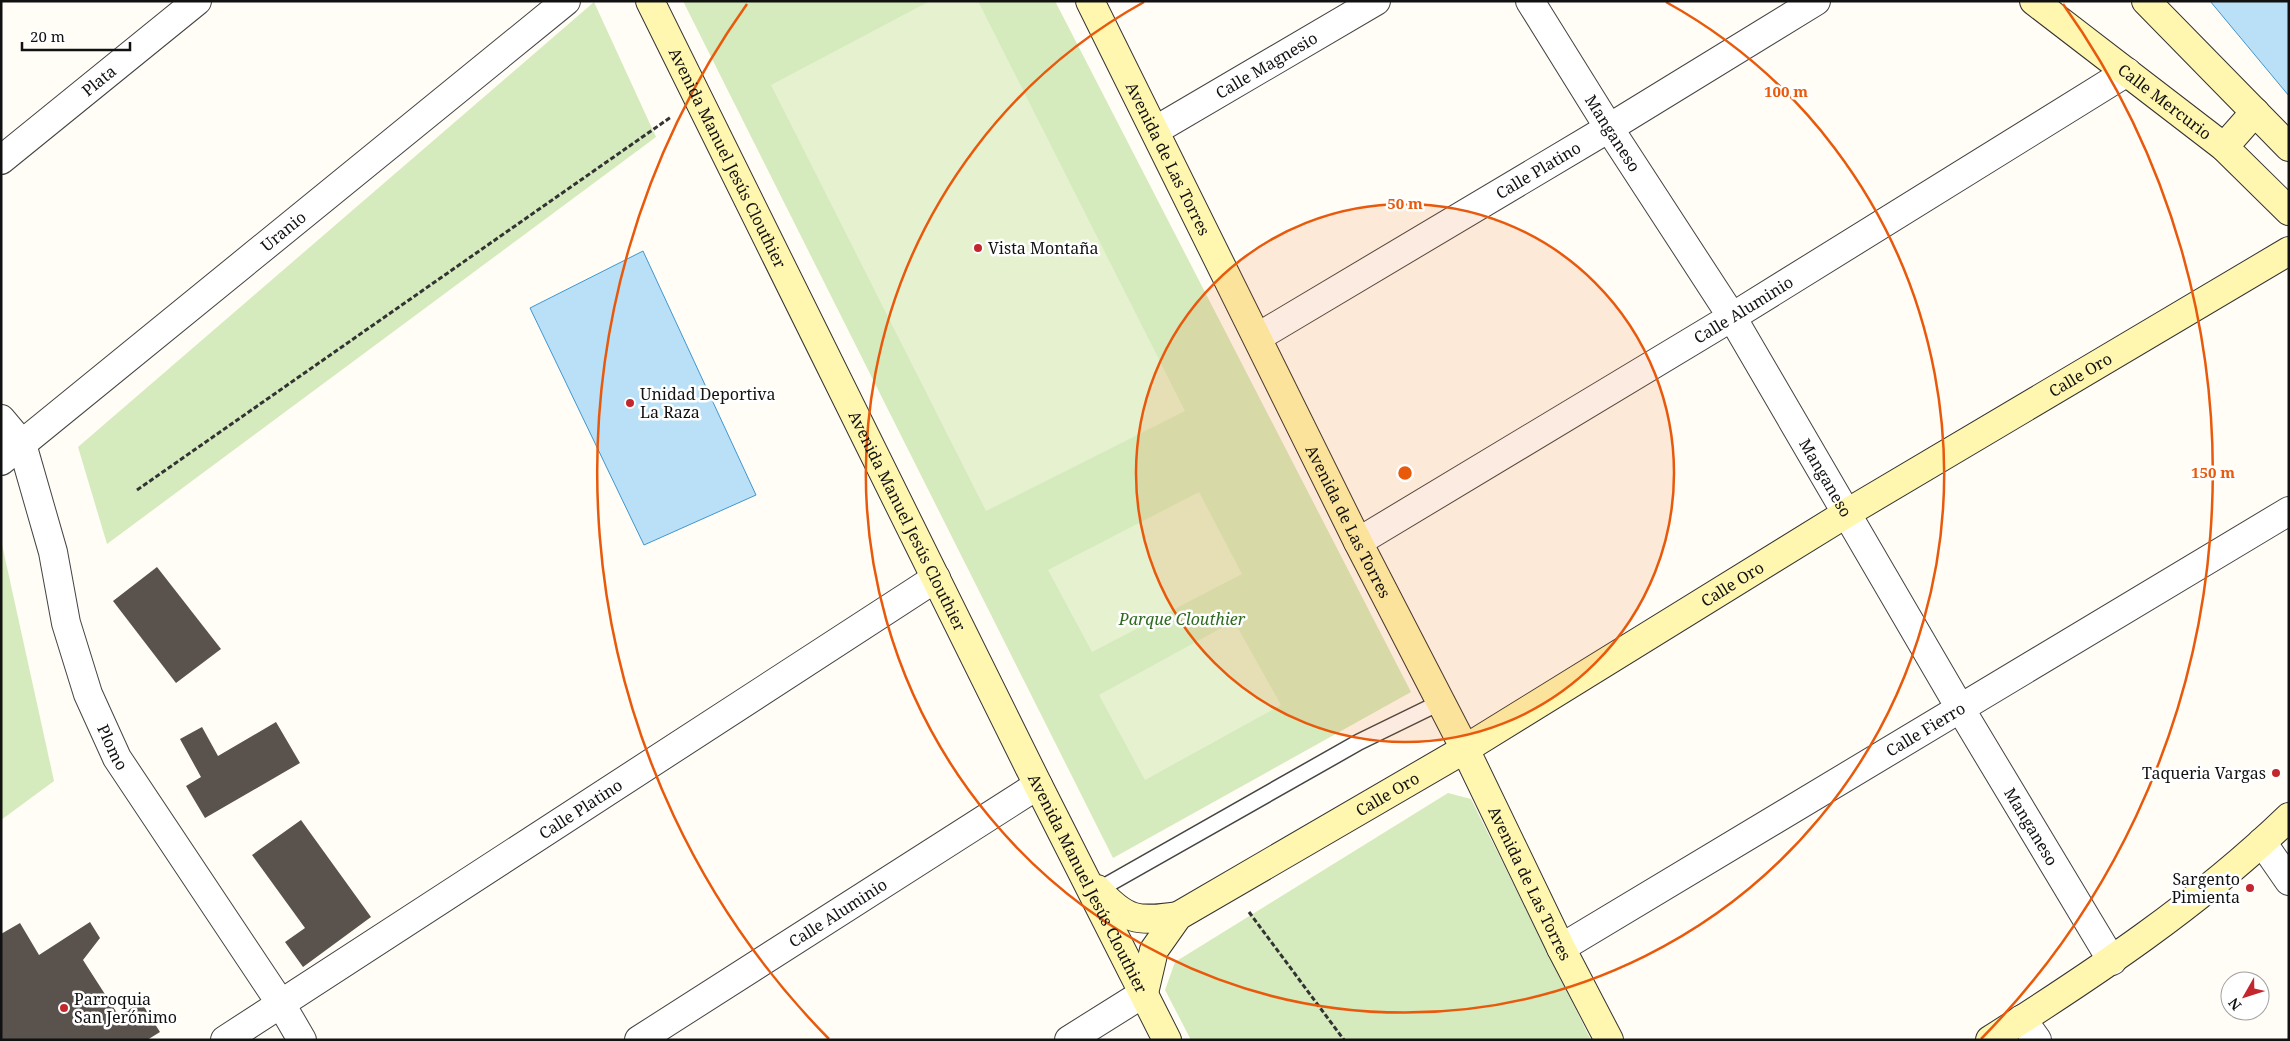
<svg xmlns="http://www.w3.org/2000/svg" width="2290" height="1041" viewBox="0 0 2290 1041" font-family="'Noto Serif',serif">
<style>
.green{fill:#d5ebbd}
.pitch{fill:#e6f2cf}
.water{fill:#b9e0f7;stroke:#3f96cf}
.building{fill:#5a524d}
.lines{fill:none;stroke-linecap:round;stroke-linejoin:round}
.lane-casing{stroke:#444;stroke-width:18}
.street-casing{stroke:#444;stroke-width:30}
.secondary-casing{stroke:#333;stroke-width:30}
.path{stroke:#333;stroke-width:3;stroke-dasharray:5 2.5;stroke-linecap:butt}
.lane{stroke:#fff;stroke-width:15}
.street{stroke:#fff;stroke-width:28}
.secondary{stroke:#fff6b0;stroke-width:28}
.ring{fill:none;stroke:#e8590c;stroke-width:2.5}
.poi-dot{fill:#c4262e;stroke:#fff;stroke-width:2}
.labels{text-anchor:middle;stroke-width:5;stroke-linejoin:round;paint-order:stroke}
.street-label{font-size:16px;fill:#111;stroke:#fff}
.poi-label{font-size:16px;fill:#111;stroke:#fff;text-anchor:start}
.park-label{font-size:16px;font-style:italic;fill:#2f6b1f;stroke:#fff}
.centre{fill:#e8590c;stroke:#fff;stroke-width:2.5}
.ring-label{font-size:15px;text-anchor:middle;font-weight:bold;fill:#e8590c;stroke:#fff;stroke-width:5;stroke-linejoin:round;paint-order:stroke}
</style>
<rect width="100%" height="100%" fill="#fffdf5"/>
<g class="green">
<polygon points="683,1 1055,1 1411,692 1113,858"/>
<polygon points="594,2 656,137 107,544 78,447"/>
<polygon points="1,540 54,781 1,820"/>
<polygon points="1448,793 1471,799 1591,1040 1191,1040 1165,990 1175,962"/>
</g>
<g class="pitch">
<polygon points="930,1 978,1 1185,411 986,511 771,85"/>
<polygon points="1199,492 1242,574 1092,652 1048,570"/>
<polygon points="1234,621 1281,705 1145,780 1099,695"/>
</g>
<g class="water">
<polygon points="2210,1 2289,1 2289,96"/>
<polygon points="643,251 756,495 644,545 530,308"/>
</g>
<g class="building">
<polygon points="157,567 221,649 176,683 113,601"/>
<polygon points="276,722 300,763 205,818 186,786 201,777 180,739 202,727 218,756"/>
<polygon points="301,820 371,917 303,967 285,942 305,928 252,855"/>
<polygon points="90,922 100,938 83,960 119,1016 141,1002 160,1032 147,1040 1,1040 1,934 20,923 39,955"/>
</g>
<g class="lines">
<g class="lane-casing">
<polyline id="lane" points="1098,890 1359,742 1441,702"/>
</g>
<g class="street-casing">
<g id="street">
<path id="s1" d="M 1530,1 L 1609,128 L 1732,317 L 1960,708 L 2112,961"/>
<path id="s2" d="M 1156,130 L 1376,1"/>
<path id="s3" d="M 1,160 L 197,1"/>
<path id="s4" d="M 1258,337 L 1609,128 L 1816,1"/>
<path id="s5" d="M 1,419 L 22,444 L 53,552 L 66,623 L 88,694 L 117,758 L 281,1004 L 302,1040"/>
<path id="s6" d="M 1,461 L 566,1"/>
<path id="s7" d="M 1358,542 L 1732,317 L 2127,72"/>
<polyline points="2262,842 2289,881"/>
<path id="s8" d="M 1561,948 L 2289,511"/>
<polyline points="2022,1019 2037,1040"/>
<path id="s9" d="M 225,1040 L 936,578"/>
<path id="s10" d="M 639,1040 L 1038,785"/>
<polyline points="1069,1040 1144,993"/>
</g>
</g>
<g class="secondary-casing">
<g id="secondary">
<path id="s11" d="M 650,1 L 1038,785 L 1167,1040"/>
<path id="s12" d="M 1090,1 L 1358,542 L 1465,749 L 1561,948 L 1609,1040"/>
<path id="s13" d="M 2034,1 L 2224,147 L 2289,211"/>
<polyline points="2146,1 2289,147"/>
<polyline points="2224,147 2255,112"/>
<path d="M 1097,889 C 1126,921 1137,922 1178,916"/>
<path id="s14" d="M 1144,993 L 1154,950 L 1178,916 L 1465,749 L 1847,513 L 2289,251"/>
<path d="M 1990,1040 C 2095,973 2199,904 2289,817"/>
</g>
</g>
<g class="path">
<polyline points="137,490 671,117"/>
<polyline points="1249,912 1344,1040"/>
</g>
<use href="#lane" class="lane"/>
<use href="#street" class="street"/>
<use href="#secondary" class="secondary"/>
</g>
<circle cx="1405" cy="473" r="269" fill="#e8590c" fill-opacity=".12"/>
<g class="ring">
<circle cx="1405" cy="473" r="269"/>
<path d="M1666 2A539 539 0 1 1 1144 2"/>
<path d="M829 1039A808 808 0 0 1 747 4M2063 4A808 808 0 0 1 1981 1039"/>
</g>
<g class="poi-dot">
<circle cx="978" cy="248" r="5"/>
<circle cx="630" cy="403" r="5"/>
<circle cx="2276" cy="773" r="5"/>
<circle cx="2250" cy="888" r="5"/>
<circle cx="64" cy="1008" r="5"/>
</g>
<g class="labels">
<g class="street-label">
<text dy="6" stroke="none"><textPath href="#s2" startOffset="128">Calle Magnesio</textPath></text>
<text dy="6" stroke="none"><textPath href="#s3" startOffset="126">Plata</textPath></text>
<text dy="6" stroke="none"><textPath href="#s13" startOffset="165">Calle Mercurio</textPath></text>
<text dy="6" stroke="none"><textPath href="#s1" startOffset="156">Manganeso</textPath></text>
<text dy="6" stroke="none"><textPath href="#s11" startOffset="175">Avenida Manuel Jesús Clouthier</textPath></text>
<text dy="6" stroke="none"><textPath href="#s12" startOffset="176">Avenida de Las Torres</textPath></text>
<text dy="6" stroke="none"><textPath href="#s4" startOffset="326">Calle Platino</textPath></text>
<text dy="6" stroke="none"><textPath href="#s6" startOffset="364">Uranio</textPath></text>
<text dy="6" stroke="none"><textPath href="#s7" startOffset="450">Calle Aluminio</textPath></text>
<text dy="6" stroke="none"><textPath href="#s14" startOffset="1138">Calle Oro</textPath></text>
<text dy="6" stroke="none"><textPath href="#s1" startOffset="561">Manganeso</textPath></text>
<text dy="6" stroke="none"><textPath href="#s11" startOffset="580">Avenida Manuel Jesús Clouthier</textPath></text>
<text dy="6" stroke="none"><textPath href="#s12" startOffset="581">Avenida de Las Torres</textPath></text>
<text dy="6" stroke="none"><textPath href="#s14" startOffset="732">Calle Oro</textPath></text>
<text dy="6" stroke="none"><textPath href="#s8" startOffset="425">Calle Fierro</textPath></text>
<text dy="6" stroke="none"><textPath href="#s5" startOffset="350">Plomo</textPath></text>
<text dy="6" stroke="none"><textPath href="#s14" startOffset="328">Calle Oro</textPath></text>
<text dy="6" stroke="none"><textPath href="#s9" startOffset="424">Calle Platino</textPath></text>
<text dy="6" stroke="none"><textPath href="#s1" startOffset="966">Manganeso</textPath></text>
<text dy="6" stroke="none"><textPath href="#s12" startOffset="986">Avenida de Las Torres</textPath></text>
<text dy="6" stroke="none"><textPath href="#s11" startOffset="985">Avenida Manuel Jesús Clouthier</textPath></text>
<text dy="6" stroke="none"><textPath href="#s10" startOffset="236">Calle Aluminio</textPath></text>
</g>
<g class="poi-label">
<text x="988" y="254">Vista Montaña</text>
<text x="640" y="400">Unidad Deportiva<tspan x="640" dy="18">La Raza</tspan></text>
<text x="2266" y="779" text-anchor="end">Taqueria Vargas</text>
<text x="2240" y="885" text-anchor="end">Sargento<tspan x="2240" dy="18">Pimienta</tspan></text>
<text x="74" y="1005">Parroquia<tspan x="74" dy="18">San Jerónimo</tspan></text>
</g>
<g class="park-label">
<text x="1182" y="625">Parque Clouthier</text>
</g>
</g>
<circle cx="1405" cy="473" r="8" class="centre"/>
<g class="ring-label">
<text x="1786" y="97">100 m</text>
<text x="1405" y="209">50 m</text>
<text x="2213" y="478">150 m</text>
</g>
<rect width="2290" height="1041" fill="none" stroke="#111111" stroke-width="5"/>
<g transform="translate(2245 996) rotate(231)"><circle r="24" fill="#ffffff" stroke="#a0a0a0"/>
<path d="M0-4L9 19L0 12L-9 19Z" fill="#c4262e"/>
<text y="-8" font-size="14" font-weight="bold" text-anchor="middle" fill="#111111">N</text>
</g>
<path d="M22 42v8h108v-8" fill="none" stroke="#111111" stroke-width="2.5"/>
<text x="30" y="42" font-size="15" fill="#111111" stroke="#ffffff" stroke-width="4" paint-order="stroke">20 m</text>
</svg>
